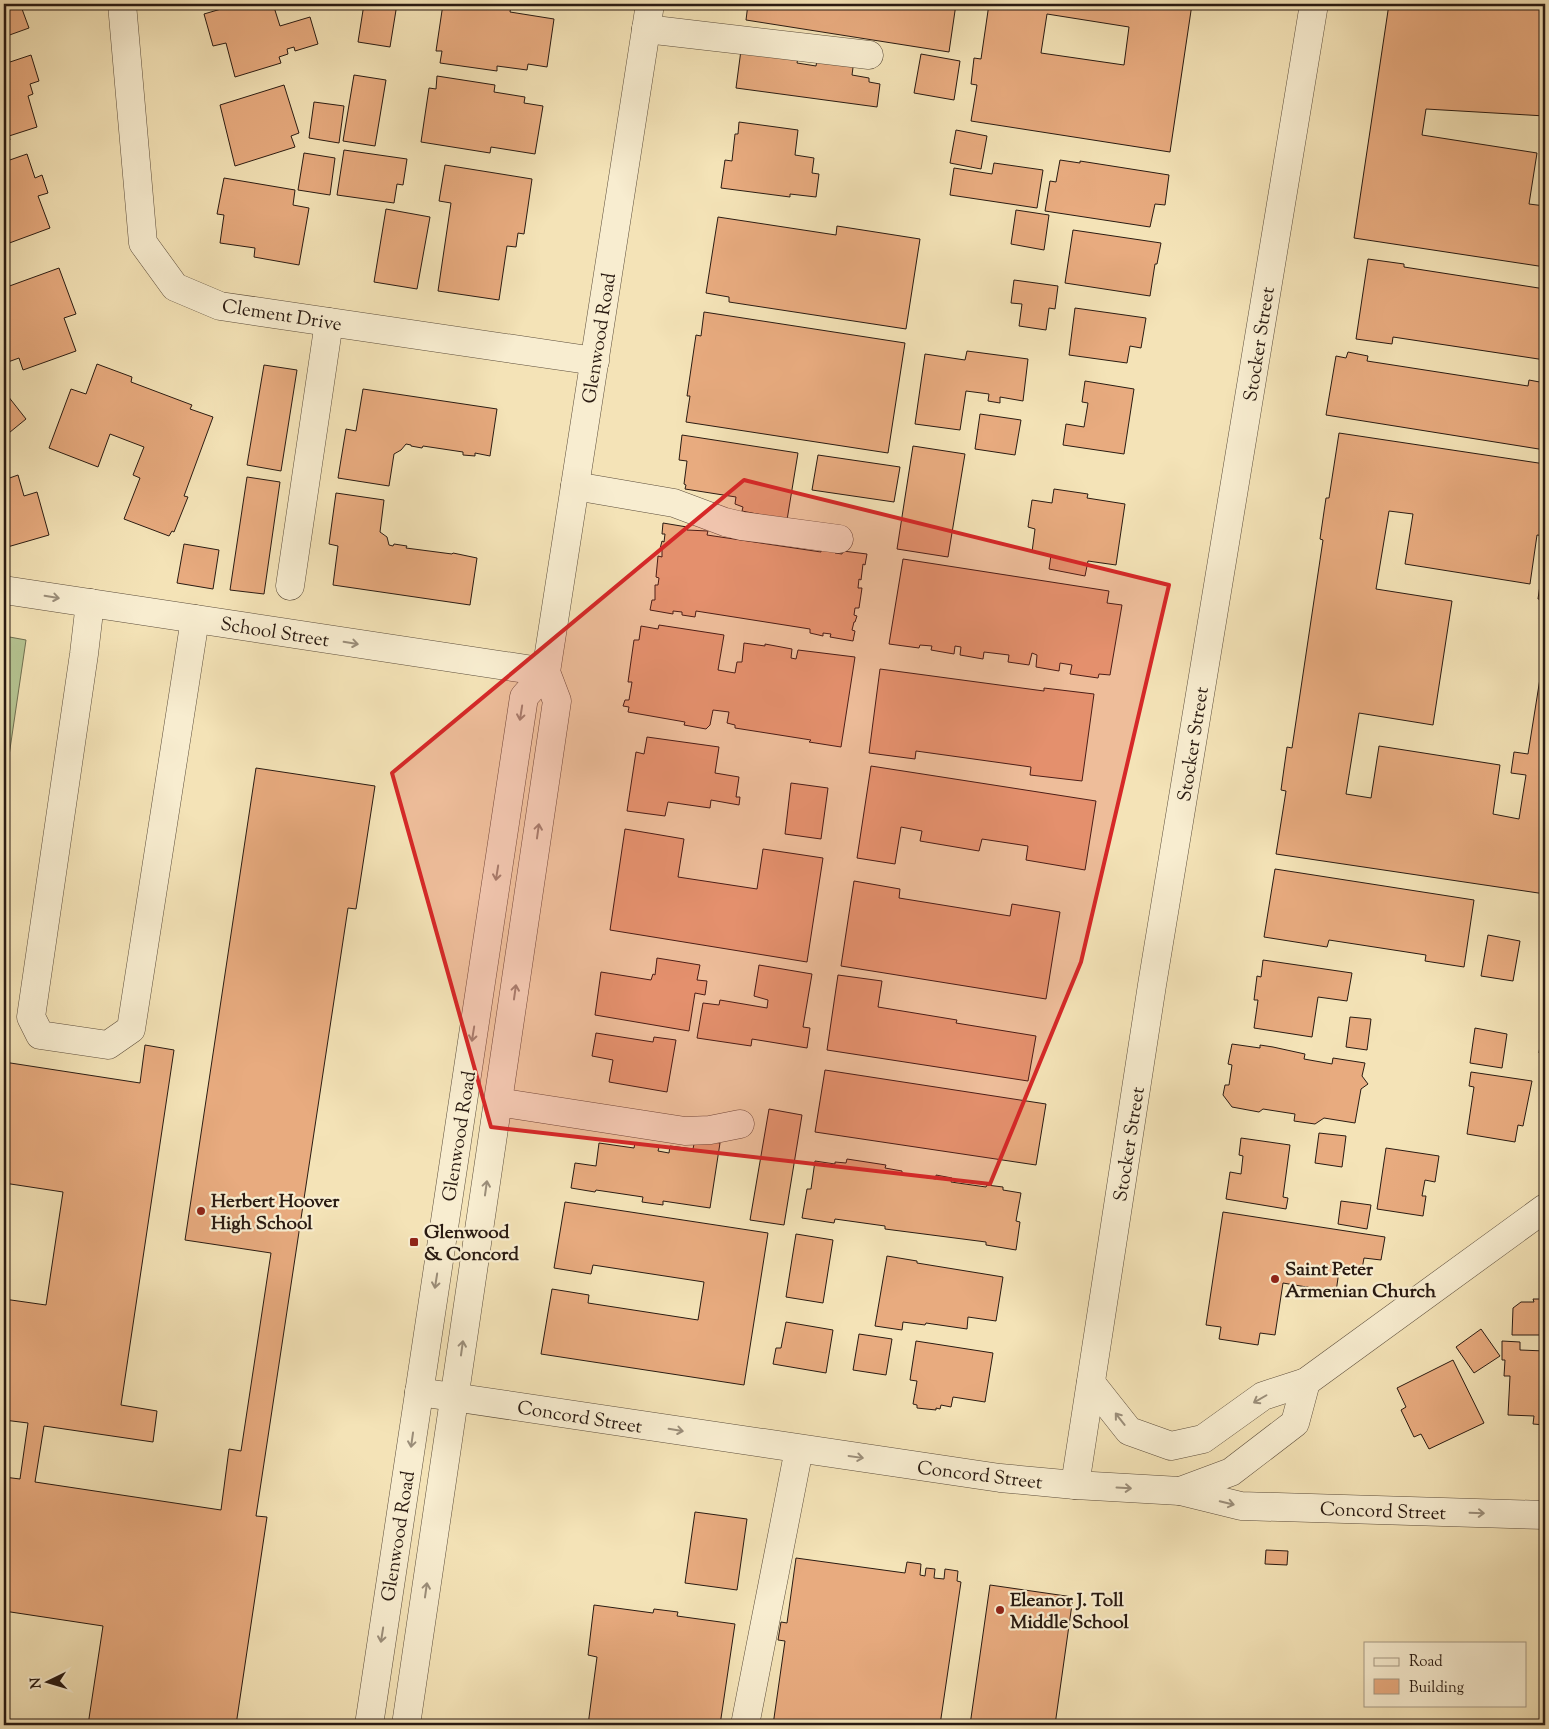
<svg xmlns="http://www.w3.org/2000/svg" width="1549" height="1729" viewBox="0 0 1549 1729" font-family="'Sorts Mill Goudy',serif">
<style>
.green{fill:#b6c593;stroke:#707052}
.building{fill:#e8ab7f;stroke:#2a1b12;fill-rule:evenodd}
.lines{fill:none;stroke-linecap:round;stroke-linejoin:round}
.minor-casing{stroke:#5c4d3b;stroke-width:29}
.minor{stroke:#f8edd0;stroke-width:28}
.oneway{stroke:#9b8e7a}
.marked{fill:#d62828;fill-opacity:0.2;stroke:#d62828;stroke-width:4;stroke-linejoin:round}
.poi-dot{fill:#8f2418;stroke:#f8edd0;stroke-width:2}
.labels{text-anchor:middle;stroke-width:4.5;stroke-linejoin:round;paint-order:stroke}
.street-label{font-size:19px;fill:#2a1b12;stroke:#f8edd0}
.poi-label{font-size:19px;font-weight:bold;fill:#2a1b12;stroke:#f8edd0;text-anchor:start}
</style>
<rect width="100%" height="100%" fill="#f4e3b7"/>
<filter id="stains"><feTurbulence type="fractalNoise" baseFrequency=".004" numOctaves="4"/><feColorMatrix values="0 0 0 0 .2 0 0 0 0 .09 0 0 0 0 .02 0 0 0 .5 -.17"/></filter>
<radialGradient id="worn" r=".72"><stop offset=".6" stop-color="#630" stop-opacity="0"/><stop offset="1" stop-color="#630" stop-opacity=".3"/></radialGradient>
<polygon class="green" points="4,636 26,640 4,790"/>
<g class="building">
<polygon points="4,4 28,4 29,7 22,9 29,28 4,37"/>
<polygon points="238,4 273,4 280,26 310,17 318,44 295,51 294,47 287,49 288,54 279,57 281,63 235,77 226,43 213,46 204,14"/>
<polygon points="364,4 397,4 390,47 358,42"/>
<polygon points="443,4 497,4 511,6 510,12 554,19 547,67 528,64 527,70 497,66 497,71 440,63 442,51 436,51"/>
<polygon points="748,4 956,4 949,52 746,20"/>
<path d="M 989,4 L 1192,4 L 1170,152 L 971,121 L 977,85 L 971,84 L 974,58 L 981,59 ZM 1047,14 L 1129,27 L 1124,65 L 1041,53 Z"/>
<polygon points="1389,4 1545,4 1545,116 1426,109 1422,135 1537,153 1529,204 1545,206 1545,267 1354,238"/>
<polygon points="741,50 798,58 797,63 816,66 818,55 854,60 852,75 869,78 869,82 880,84 877,107 736,88"/>
<polygon points="921,54 960,61 954,100 914,93"/>
<polygon points="31,55 39,81 30,84 33,94 28,96 37,127 9,136 10,140 4,142 4,64"/>
<polygon points="354,75 386,80 375,146 343,141"/>
<polygon points="437,76 495,85 494,92 525,97 524,103 543,106 535,154 491,147 490,153 421,142 429,88 436,89"/>
<polygon points="284,85 299,133 291,136 295,147 235,166 220,105"/>
<polygon points="314,102 344,106 339,143 309,138"/>
<polygon points="739,122 798,130 795,155 814,158 812,173 819,174 816,197 790,194 790,197 721,188 725,160 732,161 735,134 738,134"/>
<polygon points="956,130 987,136 981,169 950,163"/>
<polygon points="344,150 407,159 403,185 397,184 394,203 337,195"/>
<polygon points="304,153 335,158 330,195 298,190"/>
<polygon points="27,154 35,178 42,175 48,193 38,196 50,228 4,245 4,162"/>
<polygon points="1060,160 1080,163 1080,161 1169,175 1165,205 1155,204 1150,227 1045,211 1050,181 1056,182"/>
<polygon points="994,163 1043,170 1037,208 950,195 954,168 992,174"/>
<polygon points="445,165 532,179 524,234 518,233 516,247 507,246 499,300 438,291 451,203 439,201"/>
<polygon points="224,178 295,190 293,205 309,208 299,265 254,257 255,248 220,243 224,215 217,214"/>
<polygon points="386,209 430,217 417,289 374,282"/>
<polygon points="1016,210 1049,215 1044,250 1011,244"/>
<polygon points="718,217 836,235 837,226 920,239 906,329 729,302 729,297 706,293"/>
<polygon points="1073,230 1161,243 1157,264 1155,264 1150,296 1065,283"/>
<polygon points="1368,259 1404,264 1404,267 1545,289 1545,360 1393,337 1392,344 1356,339"/>
<polygon points="59,268 76,314 64,318 76,351 23,370 19,358 8,362 4,349 4,343 6,342 4,335 4,288"/>
<polygon points="1014,280 1058,286 1055,309 1049,308 1046,330 1019,326 1022,304 1011,303"/>
<polygon points="1075,308 1146,318 1141,348 1130,346 1127,363 1069,355"/>
<polygon points="704,312 905,343 888,453 686,422 690,396 687,396 696,335 701,336"/>
<polygon points="967,351 1028,359 1023,401 1000,397 1000,403 988,401 989,394 966,391 960,430 915,424 925,354 965,360"/>
<polygon points="1348,352 1368,356 1367,361 1528,386 1529,380 1545,383 1545,450 1326,415 1336,356 1346,358"/>
<polygon points="97,364 132,377 131,382 192,405 190,409 213,417 184,496 188,497 174,532 172,531 169,536 124,519 140,478 133,475 144,447 110,434 98,467 49,448 71,389 86,394"/>
<polygon points="264,365 297,370 281,471 247,465"/>
<polygon points="1085,381 1134,389 1124,454 1063,445 1066,424 1084,427 1088,403 1082,402"/>
<polygon points="363,389 497,409 490,456 475,453 475,456 463,455 463,452 423,446 422,448 411,446 411,445 406,444 401,450 394,454 389,486 338,478 346,429 356,431"/>
<polygon points="4,391 26,419 4,437"/>
<polygon points="980,414 1021,420 1015,455 975,449"/>
<polygon points="1339,433 1545,464 1545,536 1537,535 1530,584 1405,564 1413,514 1389,511 1376,589 1452,601 1433,725 1359,713 1346,794 1371,798 1379,746 1500,765 1493,814 1519,819 1526,775 1511,773 1514,752 1528,754 1545,647 1545,894 1276,854 1286,791 1281,790 1287,747 1292,748 1323,540 1320,539 1326,498 1329,498"/>
<polygon points="682,435 798,453 787,520 742,511 743,507 735,504 736,497 685,489 686,485 684,484 687,461 679,460"/>
<polygon points="913,446 965,454 948,557 897,549"/>
<polygon points="818,455 900,467 894,502 812,490"/>
<polygon points="18,475 24,496 37,492 49,535 4,548 4,480"/>
<polygon points="247,477 280,482 264,594 230,590"/>
<polygon points="1054,489 1088,494 1087,498 1125,504 1116,565 1088,561 1085,576 1049,569 1051,555 1032,552 1035,529 1028,527 1032,500 1052,503"/>
<polygon points="336,493 384,500 380,532 387,537 389,545 393,546 394,544 407,546 406,548 452,554 453,553 477,558 470,605 333,585 338,546 329,544"/>
<polygon points="663,523 687,527 687,530 708,531 707,535 821,552 821,548 836,551 835,553 842,554 843,551 867,554 865,565 863,564 861,580 859,579 858,588 862,588 859,608 855,608 854,615 857,616 855,622 854,622 852,630 855,631 853,641 830,637 831,634 823,633 823,636 810,633 810,629 696,611 695,617 682,615 682,612 673,611 673,614 650,610 652,600 655,600 655,585 658,585 659,578 656,577 658,556 662,557 662,549 660,549 662,541 664,542 665,534 662,534"/>
<polygon points="184,544 219,550 213,589 177,583"/>
<polygon points="903,559 1109,591 1107,603 1122,605 1110,675 1099,674 1098,678 1070,674 1072,665 1060,663 1059,671 1036,667 1037,655 1032,653 1029,665 1008,662 1009,655 984,652 983,659 960,655 961,647 955,646 954,654 931,650 932,646 920,645 919,648 889,644"/>
<polygon points="1541,578 1545,579 1545,600 1538,599"/>
<polygon points="659,625 724,635 718,670 735,673 737,662 742,662 744,643 765,646 765,644 792,649 791,658 796,659 798,650 855,657 841,747 809,742 811,740 735,728 735,725 727,723 729,712 713,710 710,725 706,729 684,725 685,722 628,712 629,707 623,706 625,700 629,700 632,682 628,682 634,640 639,640 641,626 658,629"/>
<polygon points="880,669 1044,691 1044,688 1094,694 1082,781 1030,775 1031,767 916,751 915,759 869,753"/>
<polygon points="647,737 719,747 715,773 739,777 736,797 740,797 739,805 711,800 710,808 668,802 665,816 627,811 636,752 644,754"/>
<polygon points="871,766 1096,801 1085,870 1026,860 1028,846 982,839 979,851 920,841 922,831 901,827 895,864 857,858"/>
<polygon points="256,768 375,786 356,909 348,908 256,1516 267,1517 236,1725 88,1725 103,1626 4,1611 4,1477 20,1479 28,1423 4,1420 4,1299 46,1305 63,1192 4,1183 4,1062 140,1083 145,1045 174,1050 121,1405 157,1411 153,1442 44,1426 35,1482 221,1510 229,1449 241,1451 271,1253 185,1240"/>
<polygon points="791,783 828,788 821,839 785,834"/>
<polygon points="625,829 684,839 678,877 757,889 763,849 823,858 807,962 610,930"/>
<polygon points="1275,869 1474,900 1464,967 1425,961 1426,955 1329,940 1327,947 1264,937"/>
<polygon points="854,881 900,889 899,898 1010,916 1012,904 1060,912 1046,999 841,966"/>
<polygon points="1488,935 1520,941 1513,981 1481,976"/>
<polygon points="657,958 700,965 697,980 707,981 705,995 695,993 689,1031 595,1015 601,972 651,980 653,974 655,975"/>
<polygon points="1263,960 1352,973 1347,1001 1318,997 1312,1037 1254,1028 1258,1000 1254,1000 1257,976 1261,977"/>
<polygon points="759,965 812,974 803,1027 810,1028 807,1048 752,1039 751,1046 697,1038 703,1003 719,1005 720,1000 767,1008 768,1000 754,996"/>
<polygon points="838,975 882,981 878,1007 957,1020 956,1023 1036,1036 1028,1081 827,1050"/>
<polygon points="1350,1017 1371,1019 1367,1050 1346,1047"/>
<polygon points="1475,1028 1507,1034 1502,1068 1470,1063"/>
<polygon points="596,1033 653,1042 654,1037 676,1040 667,1092 609,1082 613,1060 592,1056"/>
<polygon points="1541,1038 1545,1039 1545,1054 1539,1053"/>
<polygon points="1232,1044 1260,1048 1260,1045 1273,1047 1305,1054 1304,1059 1332,1064 1333,1058 1365,1063 1362,1076 1368,1084 1361,1089 1355,1123 1324,1118 1315,1124 1294,1121 1295,1114 1263,1109 1259,1112 1232,1107 1223,1095 1225,1085 1229,1085 1232,1065 1228,1064"/>
<polygon points="825,1070 1046,1104 1036,1165 815,1132"/>
<polygon points="1471,1072 1532,1081 1523,1126 1518,1125 1515,1142 1467,1134 1474,1087 1469,1086"/>
<polygon points="769,1109 802,1115 784,1225 750,1220"/>
<polygon points="1319,1133 1346,1136 1342,1167 1315,1163"/>
<polygon points="1241,1138 1290,1145 1283,1197 1288,1198 1286,1209 1226,1199 1230,1172 1241,1174 1243,1156 1239,1155"/>
<polygon points="695,1139 720,1143 710,1208 663,1201 663,1205 642,1202 643,1197 596,1190 595,1192 571,1188 575,1163 596,1166 599,1143 634,1148 635,1143 659,1147 658,1151 669,1153 670,1146 693,1149"/>
<polygon points="1386,1148 1439,1156 1435,1182 1425,1180 1422,1196 1426,1196 1423,1216 1377,1209"/>
<polygon points="847,1159 886,1165 885,1168 902,1171 902,1174 936,1179 936,1175 952,1178 951,1182 986,1187 987,1185 1003,1187 1003,1190 1021,1193 1016,1221 1020,1222 1016,1250 986,1245 986,1242 885,1229 885,1226 835,1219 834,1223 802,1218 807,1189 811,1189 815,1161 835,1164 835,1162 846,1163"/>
<polygon points="1341,1201 1371,1205 1367,1229 1338,1224"/>
<polygon points="565,1202 768,1233 744,1385 541,1354 552,1289 589,1295 588,1303 698,1320 704,1282 593,1265 591,1274 554,1268"/>
<polygon points="1223,1212 1385,1237 1381,1260 1364,1258 1361,1275 1339,1271 1336,1292 1283,1283 1275,1335 1260,1333 1258,1345 1219,1339 1221,1327 1206,1325"/>
<polygon points="796,1234 833,1240 823,1303 786,1297"/>
<polygon points="887,1256 917,1261 917,1263 1003,1277 996,1321 968,1317 967,1329 926,1323 925,1325 903,1322 902,1330 875,1326"/>
<polygon points="1533,1299 1545,1299 1545,1335 1512,1335 1513,1308 1521,1302 1534,1302"/>
<polygon points="786,1322 833,1330 826,1373 773,1364 776,1348 781,1348"/>
<polygon points="1481,1329 1500,1356 1474,1373 1456,1347"/>
<polygon points="859,1334 892,1339 886,1375 853,1370"/>
<polygon points="916,1341 993,1353 985,1402 953,1397 951,1407 941,1405 940,1409 936,1408 936,1410 917,1408 917,1405 913,1404 917,1381 910,1380"/>
<polygon points="1502,1341 1520,1342 1520,1350 1545,1351 1545,1425 1533,1424 1534,1416 1508,1415 1510,1376 1504,1376 1505,1360 1502,1360"/>
<polygon points="1453,1360 1484,1423 1429,1449 1421,1434 1414,1437 1401,1410 1406,1407 1397,1388"/>
<polygon points="695,1512 747,1519 737,1590 685,1583"/>
<polygon points="1266,1550 1288,1551 1287,1565 1265,1564"/>
<polygon points="796,1558 905,1573 907,1562 921,1564 920,1575 925,1576 926,1568 935,1569 934,1578 944,1579 945,1569 958,1571 957,1581 961,1582 940,1725 773,1725 785,1641 778,1640 781,1622 787,1623"/>
<polygon points="990,1585 1073,1597 1055,1725 970,1725"/>
<polygon points="594,1605 653,1613 654,1609 678,1612 677,1616 735,1624 720,1725 588,1725 597,1657 588,1655"/>
</g>
<g class="lines">
<g class="minor-casing">
<g id="minor">
<polyline points="122,4 143,243 175,287 220,306 595,361"/>
<polyline points="646,29 869,55"/>
<polyline points="575,486 674,503 725,522 742,526 839,539"/>
<polyline points="290,586 329,322"/>
<polyline points="4,590 546,672"/>
<polyline points="90,603 84,654 31,1017 40,1035 108,1045 131,1029 195,619"/>
<polyline points="498,1102 685,1131 710,1130 740,1124"/>
<polyline points="1091,1383 1129,1431 1171,1446 1203,1439 1263,1396 1306,1382 1545,1208"/>
<polyline points="419,1392 1000,1478 1075,1485 1180,1491 1241,1506 1545,1515"/>
<polyline points="1075,1485 1152,985 1314,4"/>
<polyline points="1180,1491 1231,1472 1295,1423 1306,1382"/>
<polyline points="369,1725 524,697 546,672"/>
<polyline points="406,1725 557,701 546,672 650,4"/>
<polyline points="745,1725 799,1449"/>
</g>
</g>
<use href="#minor" class="minor"/>
</g>
<defs><path id="oneway-shaft" d="M-6 0H5M1.5-3L5.5 0L1.5 3" fill="none" stroke-width="1.6" stroke-linecap="round" stroke-linejoin="round" transform="scale(1.25)"/></defs>
<g class="oneway">
<use href="#oneway-shaft" transform="translate(52 597) rotate(9)"/>
<use href="#oneway-shaft" transform="translate(351 643) rotate(9)"/>
<use href="#oneway-shaft" transform="translate(521 713) rotate(99)"/>
<use href="#oneway-shaft" transform="translate(538 831) rotate(-82)"/>
<use href="#oneway-shaft" transform="translate(497 873) rotate(99)"/>
<use href="#oneway-shaft" transform="translate(515 992) rotate(-82)"/>
<use href="#oneway-shaft" transform="translate(473 1034) rotate(99)"/>
<use href="#oneway-shaft" transform="translate(486 1188) rotate(-82)"/>
<use href="#oneway-shaft" transform="translate(436 1281) rotate(99)"/>
<use href="#oneway-shaft" transform="translate(462 1348) rotate(-82)"/>
<use href="#oneway-shaft" transform="translate(1260 1399) rotate(150)"/>
<use href="#oneway-shaft" transform="translate(1120 1419) rotate(-128)"/>
<use href="#oneway-shaft" transform="translate(676 1430) rotate(9)"/>
<use href="#oneway-shaft" transform="translate(412 1440) rotate(98)"/>
<use href="#oneway-shaft" transform="translate(856 1457) rotate(8)"/>
<use href="#oneway-shaft" transform="translate(1124 1488) rotate(3)"/>
<use href="#oneway-shaft" transform="translate(1227 1503) rotate(14)"/>
<use href="#oneway-shaft" transform="translate(1477 1513) rotate(2)"/>
<use href="#oneway-shaft" transform="translate(426 1590) rotate(-82)"/>
<use href="#oneway-shaft" transform="translate(382 1635) rotate(99)"/>
</g>
<path class="marked" d="M 744,480 L 1169,585 L 1081,962 L 990,1184 L 491,1127 L 392,773 Z"/>
<g class="poi-dot">
<circle cx="201" cy="1211" r="5"/>
<rect x="409" y="1237" width="10" height="10" rx="2.5"/>
<circle cx="1275" cy="1279" r="5"/>
<circle cx="1000" cy="1610" r="5"/>
</g>
<g class="labels">
<g class="street-label">
<text transform="translate(282 314) rotate(9)" y="7">Clement Drive</text>
<text transform="translate(598 338) rotate(-81)" y="7">Glenwood Road</text>
<text transform="translate(1258 344) rotate(-81)" y="7">Stocker Street</text>
<text transform="translate(275 631) rotate(9)" y="7">School Street</text>
<text transform="translate(1192 744) rotate(-81)" y="7">Stocker Street</text>
<text transform="translate(458 1136) rotate(-81)" y="7">Glenwood Road</text>
<text transform="translate(1128 1144) rotate(-81)" y="7">Stocker Street</text>
<text transform="translate(580 1416) rotate(9)" y="7">Concord Street</text>
<text transform="translate(980 1474) rotate(7)" y="7">Concord Street</text>
<text transform="translate(1383 1510) rotate(2)" y="7">Concord Street</text>
<text transform="translate(397 1536) rotate(-81)" y="7">Glenwood Road</text>
</g>
<g class="poi-label">
<text x="211" y="1207">Herbert Hoover<tspan x="211" dy="22">High School</tspan></text>
<text x="424" y="1238">Glenwood<tspan x="424" dy="22">&amp; Concord</tspan></text>
<text x="1285" y="1275">Saint Peter<tspan x="1285" dy="22">Armenian Church</tspan></text>
<text x="1010" y="1606">Eleanor J. Toll<tspan x="1010" dy="22">Middle School</tspan></text>
</g>
</g>
<rect width="1549" height="1729" fill="none" stroke="#f4e3b7" stroke-width="20"/>
<rect x="5" y="5" width="1539" height="1719" fill="none" stroke="#2a1b12" stroke-width="2.5"/>
<rect x="10" y="10" width="1529" height="1709" fill="none" stroke="#2a1b12"/>
<rect x="1364" y="1642" width="162" height="65" fill="#f8edd0" stroke="#a69984"/>
<rect x="1374" y="1658" width="25" height="8" fill="#f8edd0" stroke="#a69984"/>
<text x="1409" y="1666" font-size="15" fill="#2a1b12">Road</text>
<rect x="1374" y="1679" width="25" height="15" fill="#e8ab7f" stroke="#a69984"/>
<text x="1409" y="1692" font-size="15" fill="#2a1b12">Building</text>
<g transform="translate(48 1682) rotate(265)" stroke="#f8edd0" stroke-width="4" paint-order="stroke">
<path d="M0-4L9 19L0 12L-9 19Z" fill="#2a1b12"/>
<text y="-8" font-size="14" font-weight="bold" text-anchor="middle" fill="#2a1b12">N</text>
</g>
<rect width="100%" height="100%" filter="url(#stains)"/>
<rect width="100%" height="100%" fill="url(#worn)"/>
</svg>
